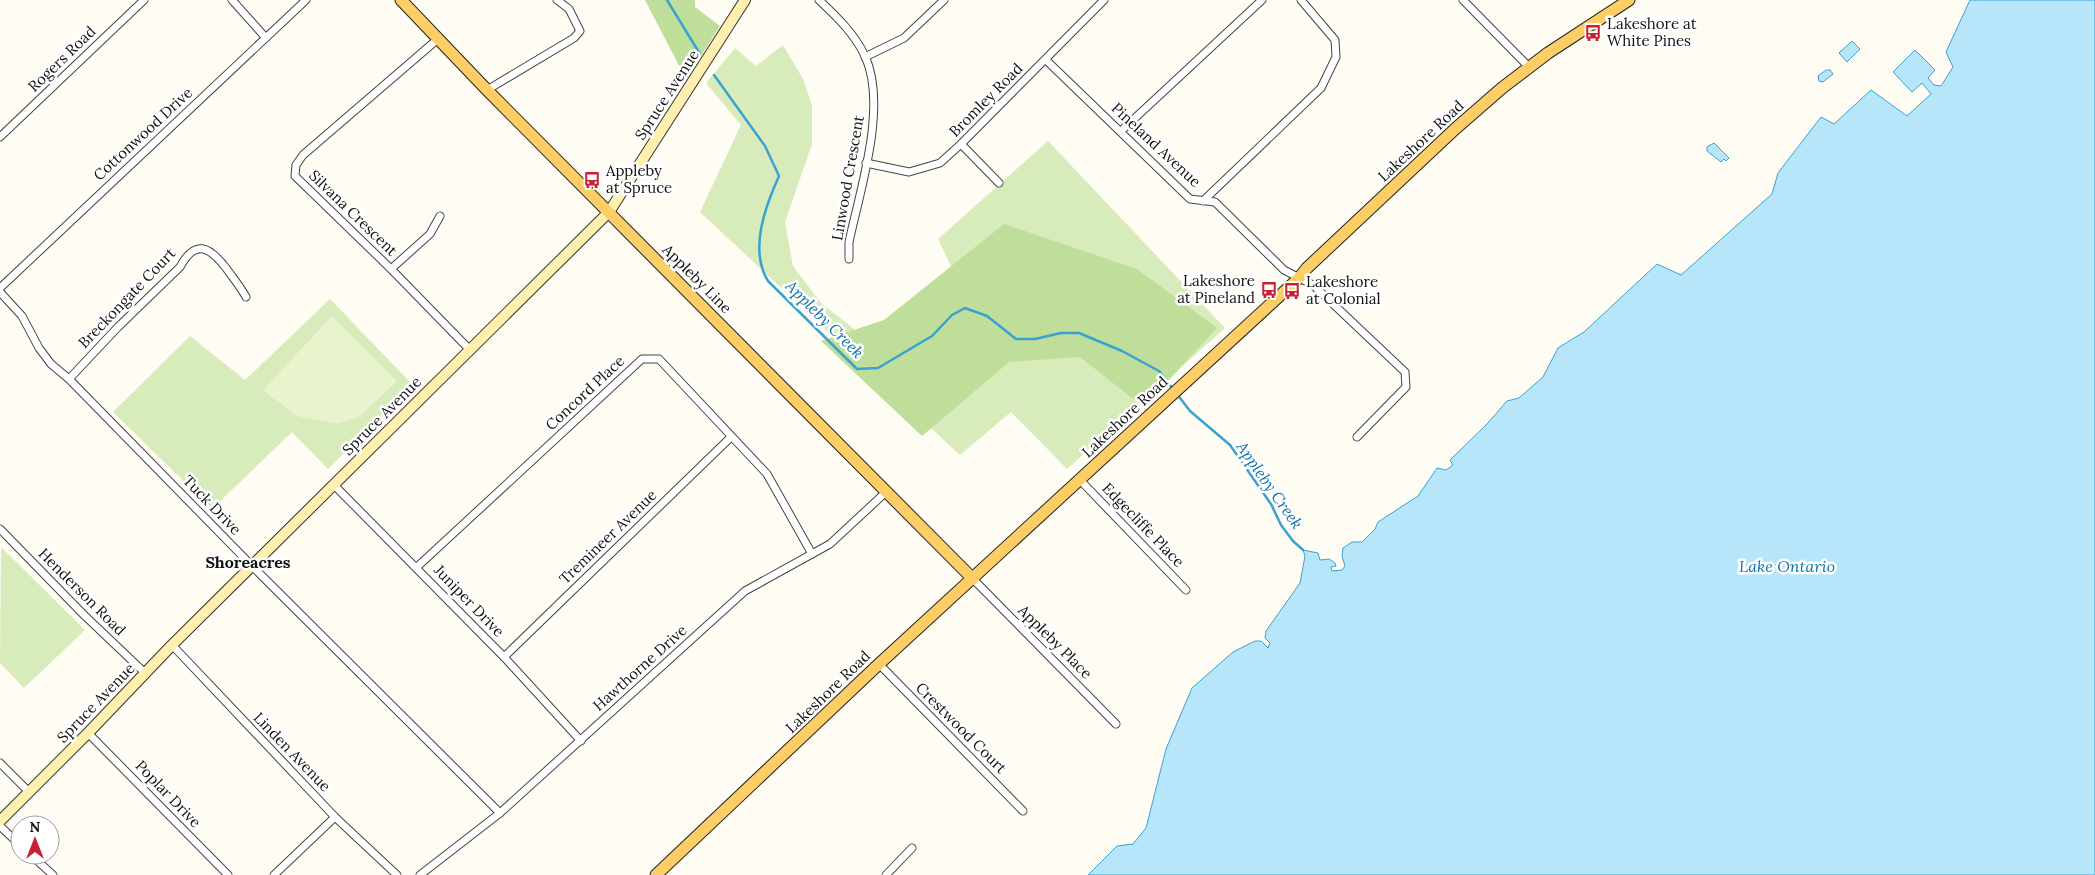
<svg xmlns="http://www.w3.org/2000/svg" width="2095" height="875" viewBox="0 0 2095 875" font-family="Lora,serif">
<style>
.green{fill:#d8ecbb}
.forest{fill:#bede9a}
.pitch{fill:#e9f3ce}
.water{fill:#b7e5f9;stroke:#3aa2d3}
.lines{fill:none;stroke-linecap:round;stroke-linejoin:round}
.stream{stroke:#3aa2d3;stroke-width:2.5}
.street-casing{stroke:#444;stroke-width:9}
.secondary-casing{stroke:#333;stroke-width:12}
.primary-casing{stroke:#222;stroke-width:13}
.street{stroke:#fff;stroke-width:7}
.secondary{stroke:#fff0af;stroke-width:10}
.primary{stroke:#fdcd66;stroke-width:11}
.labels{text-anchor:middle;stroke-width:5;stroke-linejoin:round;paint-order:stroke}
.poi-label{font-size:15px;fill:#111;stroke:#fff;text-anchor:start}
.street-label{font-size:15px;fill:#111;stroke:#fff}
.water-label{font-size:16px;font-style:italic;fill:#1374aa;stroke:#fff}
.neighbourhood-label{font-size:16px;font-weight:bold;fill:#111;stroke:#fff}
</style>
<rect width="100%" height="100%" fill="#fffcf4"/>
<g class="green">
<polygon points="783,45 803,79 812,105 812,144 785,222 793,266 821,303 873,344 963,291 938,239 1048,141 1225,328 1067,469 1011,412 960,455 700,212 741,125 706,83 735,48 756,66"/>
<polygon points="330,299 412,384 328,469 292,432 212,509 113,412 190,336 245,380"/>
<polygon points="1,547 85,630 24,688 0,663"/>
</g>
<g class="forest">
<polygon points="645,0 695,0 695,7 720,26 686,79"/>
<polygon points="1004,224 1137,269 1217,328 1154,396 1137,402 1080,357 1009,362 922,436 821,341 884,320"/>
</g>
<polygon class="pitch" points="332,316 397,381 359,417 337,424 297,416 263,390"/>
<g class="water">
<polygon points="1970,0 2095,0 2095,875 1088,875 1117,846 1133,844 1146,828 1166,749 1192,688 1233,652 1255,641 1261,641 1268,648 1270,643 1265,638 1266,631 1300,583 1305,556 1303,550 1318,553 1320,560 1329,559 1335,563 1336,566 1331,567 1332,571 1342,570 1345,566 1342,556 1343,548 1352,542 1362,542 1375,529 1378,522 1418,496 1437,468 1446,470 1453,465 1450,460 1487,424 1507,401 1519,398 1543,377 1558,348 1584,332 1657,264 1681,275 1772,194 1778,173 1821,117 1834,124 1871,90 1907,116 1931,94 1922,83 1912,92 1893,72 1915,50 1935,70 1928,78 1934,85 1941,86 1953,67 1946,52"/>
<polygon points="1852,41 1860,49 1847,62 1839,53"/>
<polygon points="1826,70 1830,70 1833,74 1823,82 1819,81 1818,76"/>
<polygon points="1714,143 1729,158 1726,161 1724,159 1721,162 1707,151 1707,147"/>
</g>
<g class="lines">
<g class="stream">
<polyline points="667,0 700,54"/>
<path d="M 714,75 L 765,146 L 779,176 C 765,207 749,250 768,281 L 857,369 L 878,368 L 932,336 L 952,315 L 965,308 L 987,316 L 1016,339 L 1035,339 L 1061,333 L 1079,333 L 1122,351 L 1159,371 L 1173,389"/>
<polyline points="1177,394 1190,411 1230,445 1271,504 1281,525 1293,541 1303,550"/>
</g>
<g class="street-casing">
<g id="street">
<polyline points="232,0 266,38"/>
<path d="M 819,0 C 837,17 854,33 865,56 C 888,106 860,190 849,242 L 849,259"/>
<polyline points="1463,0 1529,67"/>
<polyline points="439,38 303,155 296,165 295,176 391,269 470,350"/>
<polyline points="865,57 904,38 944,0"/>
<polyline points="1046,60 1190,199 1215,202 1284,270 1313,285 1405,372 1406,387 1357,437"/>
<polyline points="487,90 574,38 580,31 569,9 557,0"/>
<polyline points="1121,131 1262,0"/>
<polyline points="0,137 144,0"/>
<polyline points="961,144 999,183"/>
<polyline points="866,163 909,172 940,163 961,144 1104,0"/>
<polyline points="1203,201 1321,88 1336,57 1335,40 1301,0"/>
<polyline points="391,269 430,234 440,216"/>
<polyline points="0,288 306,0"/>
<polyline points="0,292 22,316 39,348 51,364 69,379 261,575 500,813"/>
<path d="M 69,379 L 118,327 L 180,267 C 195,239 209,246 226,268 C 233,278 240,286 246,297"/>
<polyline points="1080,480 1186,590"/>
<polyline points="334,485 504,657 581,741"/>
<polyline points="0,529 84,615 145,673"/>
<polyline points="417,567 642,359 659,359 767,474 812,554"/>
<polyline points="973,579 1116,724"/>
<polyline points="172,645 335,817 397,875"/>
<polyline points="504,657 731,437"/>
<polyline points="879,664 1023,811"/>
<polyline points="88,733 228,875"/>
<polyline points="0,763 29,792"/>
<polyline points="0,826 20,845"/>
<polyline points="31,855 53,875"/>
<polyline points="274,875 335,817"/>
<polyline points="420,875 500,813 745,591 830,544 886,492"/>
<polyline points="886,875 912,848"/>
</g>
</g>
<g class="secondary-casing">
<polyline id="secondary" points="0,821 88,733 172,645 609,212 745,0"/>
</g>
<g class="primary-casing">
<g id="primary">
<polyline points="401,0 487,90 973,579"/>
<polyline points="656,875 879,664 1299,278 1307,268 1455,129 1502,88 1548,53 1629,0"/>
</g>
</g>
<use href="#street" class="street"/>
<use href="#secondary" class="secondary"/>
<use href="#primary" class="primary"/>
</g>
<defs>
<g id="bus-bare" transform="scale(1.35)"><path d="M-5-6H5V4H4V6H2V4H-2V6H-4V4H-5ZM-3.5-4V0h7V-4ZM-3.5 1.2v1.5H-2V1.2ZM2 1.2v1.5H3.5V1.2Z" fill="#c82136" stroke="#fff" stroke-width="2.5" paint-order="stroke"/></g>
</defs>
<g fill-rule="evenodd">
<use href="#bus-bare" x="1593" y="33"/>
<use href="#bus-bare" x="592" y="180"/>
<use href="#bus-bare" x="1269" y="290"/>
<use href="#bus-bare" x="1292" y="291"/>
</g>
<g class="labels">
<g class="poi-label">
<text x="1607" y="29">Lakeshore at<tspan x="1607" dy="17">White Pines</tspan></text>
<text x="606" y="176">Appleby<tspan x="606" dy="17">at Spruce</tspan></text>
<text x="1255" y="286" text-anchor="end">Lakeshore<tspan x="1255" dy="17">at Pineland</tspan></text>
<text x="1306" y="287">Lakeshore<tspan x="1306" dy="17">at Colonial</tspan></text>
</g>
<g class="street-label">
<text transform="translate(62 59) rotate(-44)" y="5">Rogers Road</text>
<text transform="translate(667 95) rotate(-57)" y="5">Spruce Avenue</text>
<text transform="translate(986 100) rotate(-45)" y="5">Bromley Road</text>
<text transform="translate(143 134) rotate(-43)" y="5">Cottonwood Drive</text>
<text transform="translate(1421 141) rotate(-43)" y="5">Lakeshore Road</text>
<text transform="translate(1156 145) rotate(43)" y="5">Pineland Avenue</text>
<text transform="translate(848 178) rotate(-80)" y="5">Linwood Crescent</text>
<text transform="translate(353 213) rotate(44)" y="5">Silvana Crescent</text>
<text transform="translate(697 279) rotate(45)" y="5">Appleby Line</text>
<text transform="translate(127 298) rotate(-46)" y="5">Breckongate Court</text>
<text transform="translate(585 393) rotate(-43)" y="5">Concord Place</text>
<text transform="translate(382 416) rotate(-45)" y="5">Spruce Avenue</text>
<text transform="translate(1125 417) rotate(-43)" y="5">Lakeshore Road</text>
<text transform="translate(212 505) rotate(46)" y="5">Tuck Drive</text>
<text transform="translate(1143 525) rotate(46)" y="5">Edgecliffe Place</text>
<text transform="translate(608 537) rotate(-44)" y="5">Tremineer Avenue</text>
<text transform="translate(82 592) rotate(45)" y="5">Henderson Road</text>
<text transform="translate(469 601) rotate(46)" y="5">Juniper Drive</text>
<text transform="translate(1055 642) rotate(45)" y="5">Appleby Place</text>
<text transform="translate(640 668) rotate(-42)" y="5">Hawthorne Drive</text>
<text transform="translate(828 692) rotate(-44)" y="5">Lakeshore Road</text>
<text transform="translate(96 703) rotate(-46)" y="5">Spruce Avenue</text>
<text transform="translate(961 728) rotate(45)" y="5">Crestwood Court</text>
<text transform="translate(292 752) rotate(46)" y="5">Linden Avenue</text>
<text transform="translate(168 794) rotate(46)" y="5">Poplar Drive</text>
</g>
<g class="water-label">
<text transform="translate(825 319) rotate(45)" y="6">Appleby Creek</text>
<text transform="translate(1270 485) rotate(55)" y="6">Appleby Creek</text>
<text x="1787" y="572">Lake Ontario</text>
</g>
<g class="neighbourhood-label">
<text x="248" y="568">Shoreacres</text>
</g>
</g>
<g transform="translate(35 840)"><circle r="24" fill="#ffffff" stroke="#a0a0a0"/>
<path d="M0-4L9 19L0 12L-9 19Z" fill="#c82136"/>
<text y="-8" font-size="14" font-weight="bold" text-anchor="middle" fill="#111111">N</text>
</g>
</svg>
